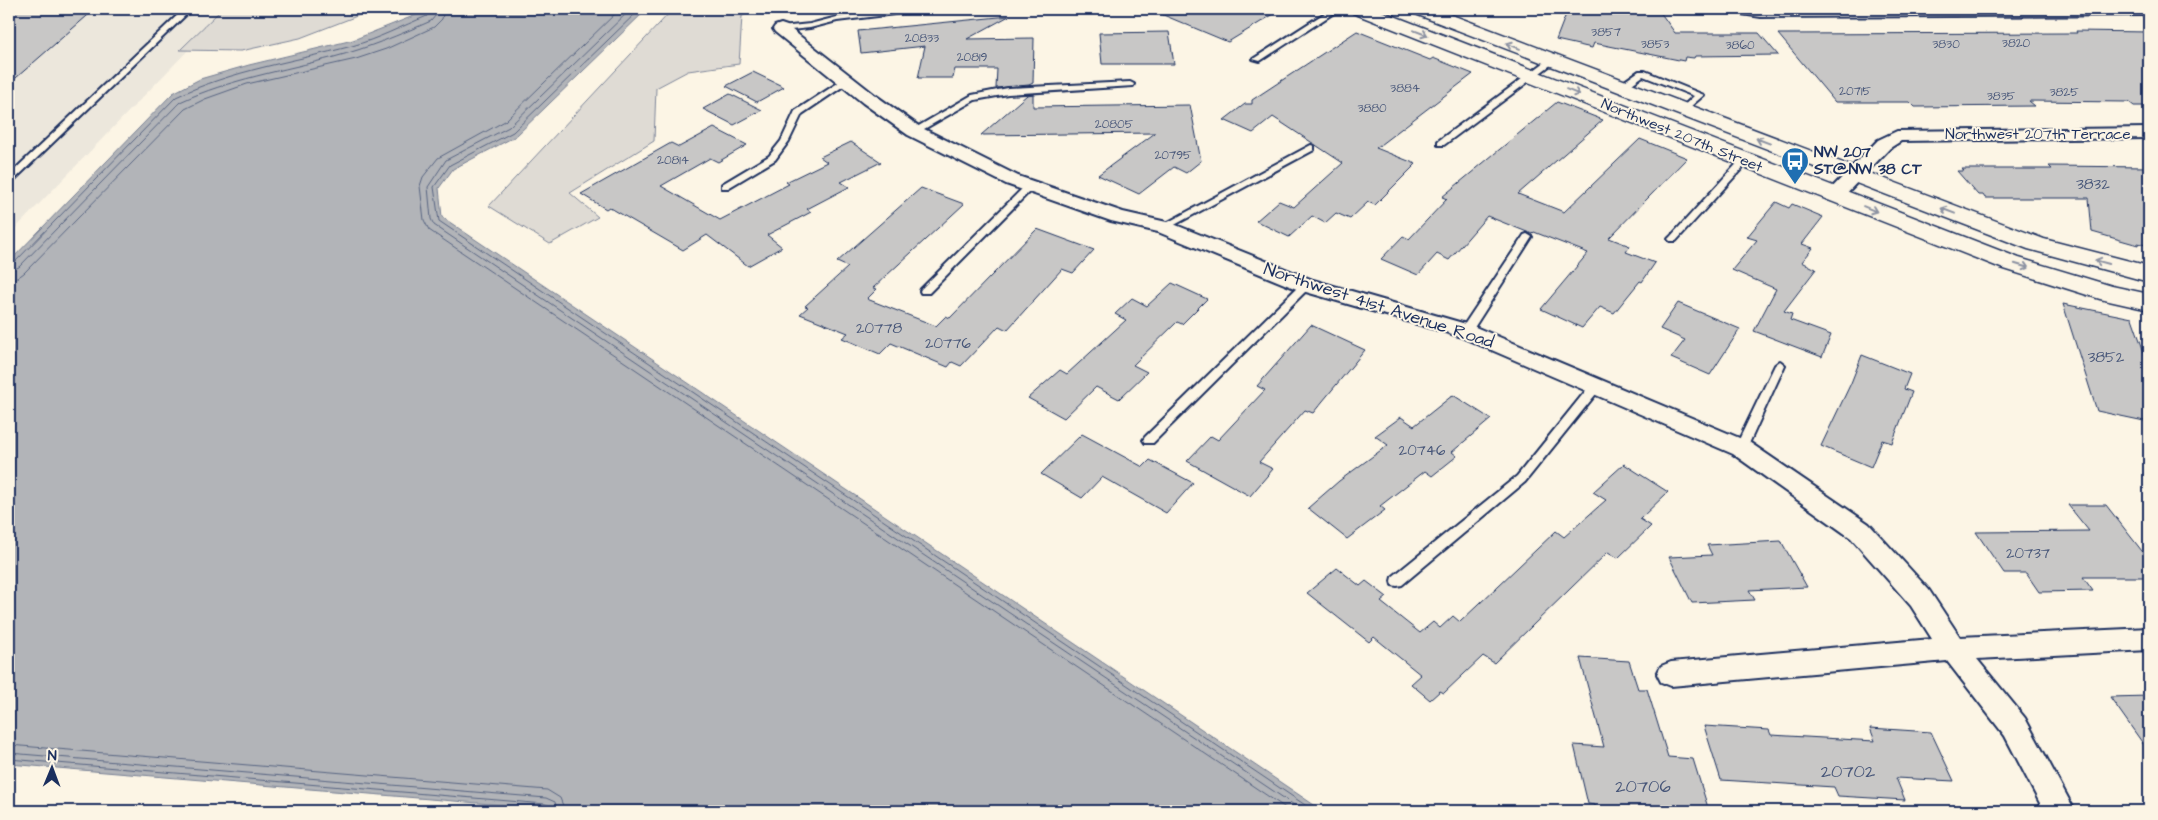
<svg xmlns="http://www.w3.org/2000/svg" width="2158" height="820" viewBox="0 0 2158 820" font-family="'Architects Daughter',sans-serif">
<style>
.built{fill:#ece7dc}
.green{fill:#dfdbd4;stroke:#7d8599}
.water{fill:#b2b4b8;stroke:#767f94}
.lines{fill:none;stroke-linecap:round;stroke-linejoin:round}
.shore{stroke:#576482;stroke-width:1}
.building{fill:#c8c7c6;stroke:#1b2f5e}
.lane-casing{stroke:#1b2f5e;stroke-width:4}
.street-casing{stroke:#1b2f5e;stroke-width:4}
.secondary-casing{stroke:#1b2f5e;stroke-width:3}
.lane{fill:#fcf5e5;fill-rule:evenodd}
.street{fill:#fcf5e5;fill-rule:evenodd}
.secondary{fill:#fcf5e5;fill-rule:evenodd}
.oneway{stroke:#8c92a2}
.labels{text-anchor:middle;stroke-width:4;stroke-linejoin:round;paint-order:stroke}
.far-number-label{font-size:12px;fill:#465578}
.far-street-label{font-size:15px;fill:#1b2f5e;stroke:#fcf5e5}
.far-poi-label{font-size:15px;font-weight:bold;fill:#1b2f5e;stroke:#fcf5e5;text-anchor:start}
.number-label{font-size:15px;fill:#465578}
.street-label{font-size:18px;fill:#1b2f5e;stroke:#fcf5e5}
.near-number-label{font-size:18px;fill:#465578}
</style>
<rect width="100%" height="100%" fill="#fcf5e5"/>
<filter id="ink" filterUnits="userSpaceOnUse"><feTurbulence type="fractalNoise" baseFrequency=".02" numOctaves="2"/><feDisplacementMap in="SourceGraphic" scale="10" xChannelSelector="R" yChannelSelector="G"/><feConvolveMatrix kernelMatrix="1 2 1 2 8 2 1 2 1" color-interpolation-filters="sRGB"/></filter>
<g filter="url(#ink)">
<polygon class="built" points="9,9 228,9 9,235"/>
<g class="green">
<polygon points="222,9 375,9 300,38 241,51 180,50"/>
<polygon points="673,9 757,9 742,16 739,64 688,71 656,88 654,141 570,193 598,217 550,244 489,206"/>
</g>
<polygon class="water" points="431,9 647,9 516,136 453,169 439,188 442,217 1323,811 574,811 9,764 9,262 173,93 200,79 249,65 353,40"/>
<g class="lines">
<g class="shore">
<polyline points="620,9 505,121 438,158 423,177 420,186 424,220 429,230 1290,811"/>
<polyline points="631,9 509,127 446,160 428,187 431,219 434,225 1303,811"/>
<polyline points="640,9 513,132 450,165 434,187 439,221 1314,811"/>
<path d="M 9,265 L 14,263 L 176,97 C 233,70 292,62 352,46 C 378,39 402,26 427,16 L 430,9"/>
<path d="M 9,271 L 19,267 L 180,102 C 230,79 282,71 334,57 C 368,48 399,35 431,21 L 436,15 L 437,9"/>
<polyline points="9,279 17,278 24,273 185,109 205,99 247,84 356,59 386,49 434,27 442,19 444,9"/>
<polyline points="9,745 547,790 560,798 565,811"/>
<polyline points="9,753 546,798 555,802 557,811"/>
<polyline points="9,759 545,804 550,806 551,811"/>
</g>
</g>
<g class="building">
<polygon points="9,9 95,9 9,84"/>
<polygon points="1149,9 1282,9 1228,42"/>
<polygon points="1568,9 1658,9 1675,33 1759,33 1778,55 1695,56 1694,58 1685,57 1684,61 1594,43 1592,48 1556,40"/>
<polygon points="1009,16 967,39 1034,38 1033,83 1029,85 996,88 997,69 955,69 953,78 918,78 925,46 861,53 858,31"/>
<polygon points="1357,31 1430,60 1433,58 1473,74 1376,148 1416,164 1375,205 1368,202 1350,219 1336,213 1325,223 1312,216 1289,237 1256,221 1279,201 1294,207 1343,163 1273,117 1253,133 1224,120 1245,104 1252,104 1252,100"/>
<polygon points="2076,31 2149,32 2149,106 2134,106 2129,102 2029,101 2035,106 1915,107 1910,102 1835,102 1778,34 2077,33"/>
<polygon points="1169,32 1174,64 1102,64 1099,33"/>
<polygon points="753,72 784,87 757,102 726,86"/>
<polygon points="730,94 762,110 734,125 703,109"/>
<polygon points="1033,94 1033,107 1190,105 1201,161 1186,173 1174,167 1139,194 1098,175 1155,133 981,135 1027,95"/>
<polygon points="1557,102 1603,120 1518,194 1564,212 1640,139 1687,158 1609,238 1630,246 1626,252 1655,263 1642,282 1640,281 1614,313 1600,307 1582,328 1541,309 1588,253 1534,232 1532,234 1487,216 1449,260 1437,254 1418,275 1381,259 1403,236 1409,239 1447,199 1442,197"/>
<polygon points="714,128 747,145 718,162 710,158 661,186 720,220 789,184 786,182 827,162 820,157 851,142 881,162 841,182 849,187 807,209 811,212 767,235 782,247 748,266 707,235 683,250 609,207 606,209 581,194 671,143 679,147"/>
<polygon points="2049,166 2149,167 2149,246 2138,243 2138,245 2092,232 2089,198 1985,198 1983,195 1978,195 1957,171 1964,171 1962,169 2052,169"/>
<polygon points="921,188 964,204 873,288 877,289 867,299 936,326 946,316 950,318 1037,229 1094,250 1073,273 1062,269 1007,330 999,326 961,366 952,362 948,367 891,343 880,354 842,338 848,333 800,314 808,307 805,306 848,267 837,262"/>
<polygon points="1776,202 1789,208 1792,204 1823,217 1802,244 1813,248 1802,262 1816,269 1784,311 1792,314 1790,320 1831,335 1822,357 1754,331 1776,289 1732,270 1757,240 1747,237"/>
<polygon points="1172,283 1207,299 1182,324 1177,322 1133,365 1147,372 1119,399 1096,387 1064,418 1028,398 1060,370 1067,374 1126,320 1115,314 1132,298 1147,306"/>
<polygon points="1678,303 1740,329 1710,375 1671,358 1685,340 1660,329"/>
<polygon points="2063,304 2132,318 2149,366 2149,422 2097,411"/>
<polygon points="1311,325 1365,350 1313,413 1305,410 1259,462 1273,469 1250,496 1187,461 1211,436 1218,440 1265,390 1257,386"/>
<polygon points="1862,355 1910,374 1904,389 1912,392 1892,443 1882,440 1871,467 1821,446 1851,383"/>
<polygon points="1453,395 1491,419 1452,452 1457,456 1432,476 1425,471 1380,506 1385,510 1347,539 1308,508 1339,481 1388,445 1375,436 1401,417 1414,426"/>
<polygon points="1082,434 1143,467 1150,460 1193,483 1166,513 1102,477 1082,498 1041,474"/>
<polygon points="1624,464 1668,492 1640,519 1651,526 1618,558 1608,552 1494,663 1483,656 1444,693 1440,691 1430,700 1411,684 1421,675 1374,637 1369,642 1307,593 1337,568 1360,586 1366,581 1387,597 1381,602 1420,633 1433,622 1440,628 1453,616 1460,622 1556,531 1564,537 1606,500 1593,492"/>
<polygon points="2068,505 2106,505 2149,560 2149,577 2083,577 2093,591 2039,592 2026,573 2004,573 1976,532 2089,531"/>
<polygon points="1781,541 1807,587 1749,590 1755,600 1692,603 1669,557 1712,555 1707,545"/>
<polygon points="1580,658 1629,661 1638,689 1647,689 1668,757 1693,759 1709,811 1596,811 1595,805 1588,804 1574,745 1604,747"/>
<polygon points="2149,696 2149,752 2110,697"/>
<polygon points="1704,726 1769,730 1771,735 1875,741 1870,728 1931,732 1954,781 1896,778 1905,800 1838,796 1834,787 1721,780"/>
</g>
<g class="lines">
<g class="lane-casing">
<g id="lane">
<polygon points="184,9 192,9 12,182 9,183 9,175"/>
<polygon points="902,9 923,9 919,11 837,21 810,28 781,31 777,29 781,27 810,24 837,17"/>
<polygon points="1331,9 1340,9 1260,61 1253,59"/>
<polygon points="1549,59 1556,61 1444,145 1438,145 1438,141"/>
<polygon points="1639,71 1645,71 1704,95 1683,113 1679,110 1694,96 1643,76 1625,89 1619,89 1619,85"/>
<polygon points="844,79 850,79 851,81 802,114 789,141 775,160 728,188 722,188 722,184 769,156 781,141 795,111"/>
<polygon points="1130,82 1134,84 1133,86 1008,94 975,100 917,133 914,134 910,131 972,95 1008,88"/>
<polygon points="1311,145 1314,146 1314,150 1167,229 1161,229 1159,227"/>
<polygon points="1745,157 1748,158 1748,162 1676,241 1670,241 1668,239 1670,237 1742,158"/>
<polygon points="1030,183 1035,186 1033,188 929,293 921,293 920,291 921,289 1027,184"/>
<polygon points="1527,234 1532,237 1470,334 1462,334 1461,331 1462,328 1524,235"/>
<polygon points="1306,282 1310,283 1311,285 1310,287 1153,443 1145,443 1143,440 1145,437 1302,283"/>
<polygon points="1780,361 1785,365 1747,448 1745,451 1737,451 1735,448 1775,365"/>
<polygon points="1596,382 1602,386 1600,389 1525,482 1402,585 1397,586 1392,585 1391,581 1392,577 1517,476 1592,383"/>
</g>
</g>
<g class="street-casing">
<g id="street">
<polygon points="1726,9 2149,9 2149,15 1761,17 1729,12"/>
<polygon points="781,24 787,26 875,95 920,127 1018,176 1123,212 1171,223 1313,280 1473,326 1749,442 1869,524 1929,590 1960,637 2149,628 2149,650 1977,659 2025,718 2075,811 2044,811 2005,736 1947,661 1671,686 1661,682 1657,674 1661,666 1671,662 1932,639 1911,606 1851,538 1733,454 1459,336 1299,290 1158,232 1111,221 1006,184 908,135 863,103 775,32 773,29 775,26"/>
<polygon points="2149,128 2149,138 1901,141 1890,148 1841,199 1834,201 1827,199 1825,195 1878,140 1897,131"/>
</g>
</g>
<g class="secondary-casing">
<g id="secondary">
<polygon points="1351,9 1376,9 2019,258 2112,286 2149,294 2149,310 2100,299 2001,268 1353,13"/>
<polygon points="1411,9 1436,9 2044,239 2149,266 2149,282 2028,249 1413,13"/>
</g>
</g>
<use href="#lane" class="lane"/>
<use href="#street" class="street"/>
<use href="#secondary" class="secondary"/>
</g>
<defs><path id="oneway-shaft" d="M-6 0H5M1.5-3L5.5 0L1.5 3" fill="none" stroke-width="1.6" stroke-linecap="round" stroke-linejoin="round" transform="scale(1.25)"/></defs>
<g class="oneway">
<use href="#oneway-shaft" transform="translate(1421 33) rotate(21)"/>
<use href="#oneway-shaft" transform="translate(1513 46) rotate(-158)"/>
<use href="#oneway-shaft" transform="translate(1573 92) rotate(22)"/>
<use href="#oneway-shaft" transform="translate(1763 141) rotate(-159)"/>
<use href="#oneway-shaft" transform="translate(1870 209) rotate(22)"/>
<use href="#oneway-shaft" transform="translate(1948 211) rotate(-159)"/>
<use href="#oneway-shaft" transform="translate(2102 262) rotate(-165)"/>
<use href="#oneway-shaft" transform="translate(2022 266) rotate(17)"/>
</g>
</g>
<defs>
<g id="bus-pin" transform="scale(1.4375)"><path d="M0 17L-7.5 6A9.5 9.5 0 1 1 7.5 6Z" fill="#1f6fb2" stroke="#fcf5e5"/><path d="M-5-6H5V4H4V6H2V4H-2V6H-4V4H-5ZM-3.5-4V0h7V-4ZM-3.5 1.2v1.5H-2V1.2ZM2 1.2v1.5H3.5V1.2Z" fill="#fff"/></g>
</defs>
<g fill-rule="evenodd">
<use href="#bus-pin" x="1795" y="161"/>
</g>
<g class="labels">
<g class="far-number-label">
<text x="1606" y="36">3857</text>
<text x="922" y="42">20833</text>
<text x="2016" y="47">3820</text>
<text x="1655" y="48">3853</text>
<text x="1946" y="48">3830</text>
<text x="1740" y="49">3860</text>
<text x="972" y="61">20819</text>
<text x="1405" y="92">3884</text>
<text x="1855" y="95">20715</text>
<text x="2064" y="96">3825</text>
<text x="2001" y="100">3835</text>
<text x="1372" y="112">3880</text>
<text x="1114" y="128">20805</text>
<text x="1173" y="159">20795</text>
<text x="673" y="164">20814</text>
</g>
<g class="far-street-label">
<text x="2038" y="139">Northwest 207th Terrace</text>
<text transform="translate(1682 135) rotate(22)" y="5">Northwest 207th Street</text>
</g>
<g class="far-poi-label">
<text x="1814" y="157">NW 207<tspan x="1814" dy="17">ST@NW 38 CT</tspan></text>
</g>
<g class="number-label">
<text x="2093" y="189">3832</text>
<text x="879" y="333">20778</text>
<text x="948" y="348">20776</text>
<text x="2106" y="362">3852</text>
<text x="1422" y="455">20746</text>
<text x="2028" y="558">20737</text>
</g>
<g class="street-label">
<text transform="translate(1379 305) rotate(18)" y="6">Northwest 41st Avenue Road</text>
</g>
<g class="near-number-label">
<text x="1848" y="777">20702</text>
<text x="1643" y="792">20706</text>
</g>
</g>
<rect width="2158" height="820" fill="none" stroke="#fcf5e5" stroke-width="30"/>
<rect x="15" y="15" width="2128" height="790" fill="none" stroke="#1b2f5e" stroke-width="2" filter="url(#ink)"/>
<g transform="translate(52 768) rotate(1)" stroke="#fcf5e5" stroke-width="4" paint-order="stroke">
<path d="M0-4L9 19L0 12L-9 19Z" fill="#1b2f5e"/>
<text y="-8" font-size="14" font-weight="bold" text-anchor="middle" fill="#1b2f5e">N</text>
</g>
</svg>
